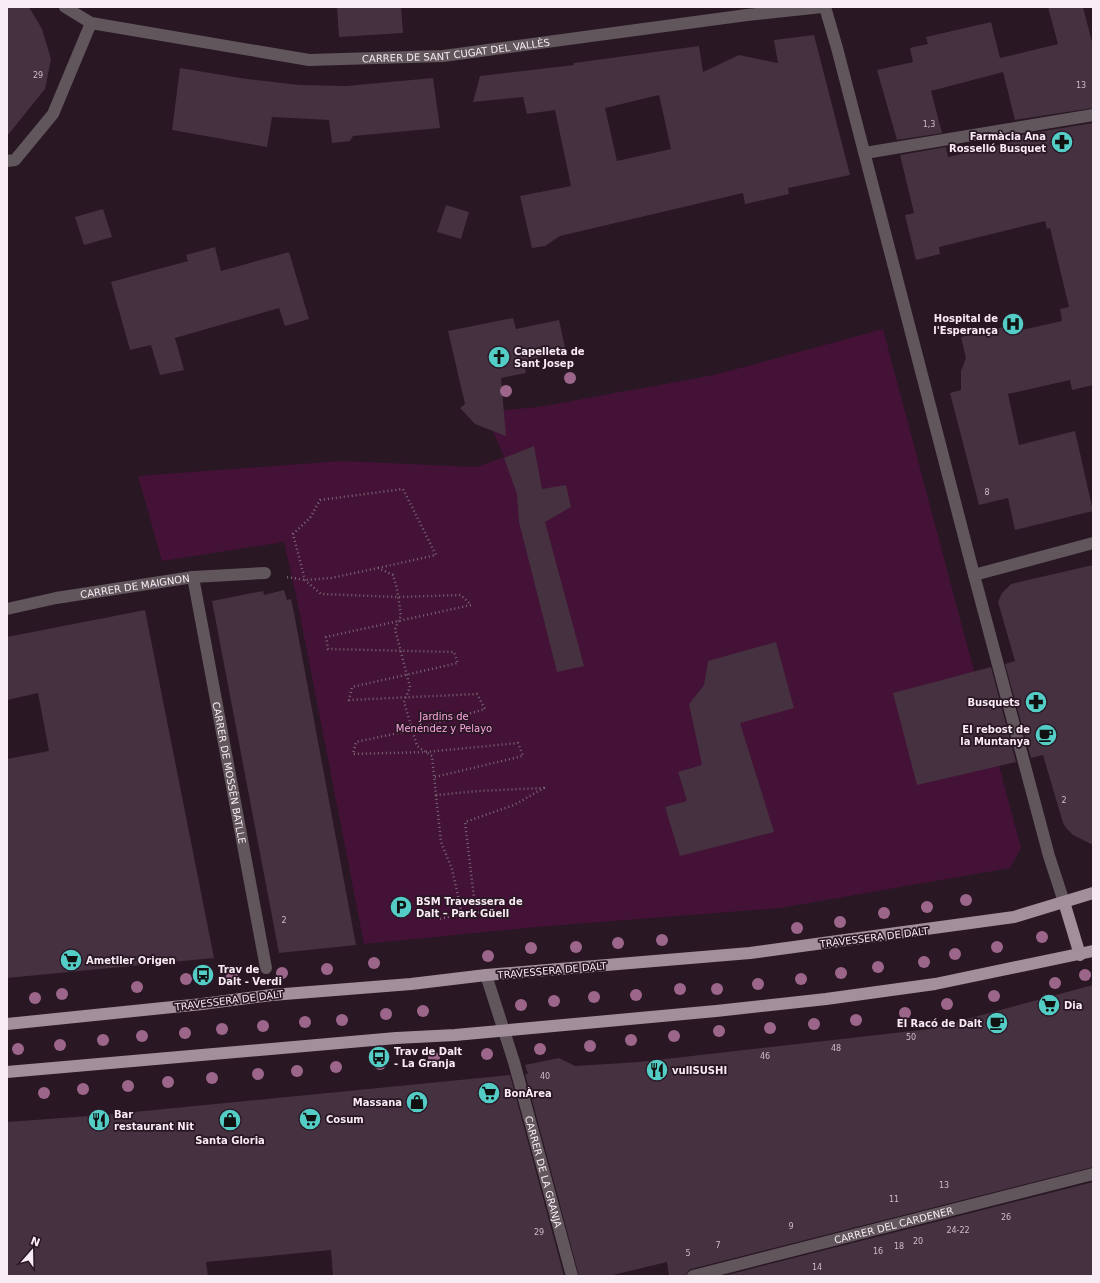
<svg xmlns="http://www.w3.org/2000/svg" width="1100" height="1283" viewBox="0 0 1100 1283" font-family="'DejaVu Sans',sans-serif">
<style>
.green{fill:#431236}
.building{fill:#45313f;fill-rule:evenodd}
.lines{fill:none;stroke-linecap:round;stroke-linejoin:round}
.path{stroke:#796974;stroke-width:2.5;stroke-dasharray:1 3;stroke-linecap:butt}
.street{stroke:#60565c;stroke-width:12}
.primary{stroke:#a38e9b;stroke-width:12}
.path-bridge{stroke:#796974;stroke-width:2.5;stroke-dasharray:1 3;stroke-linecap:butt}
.tree{fill:#9c668b}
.labels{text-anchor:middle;stroke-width:3.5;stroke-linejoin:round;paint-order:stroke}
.number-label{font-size:8px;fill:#ccbcc7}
.street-label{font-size:10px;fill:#f9ebf4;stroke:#291724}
.poi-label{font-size:10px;font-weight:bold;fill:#f9ebf4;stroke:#291724;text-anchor:start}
.park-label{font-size:10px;fill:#fba7df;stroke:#291724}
</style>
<rect width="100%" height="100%" fill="#291724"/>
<polygon class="green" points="883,329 1021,848 1010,868 780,908 536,927 364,944 297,600 284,542 162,561 138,476 341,461 477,467 504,457 485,412 538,407 714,375"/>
<g class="building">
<polygon points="7,7 29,7 42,29 51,59 45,89 7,136"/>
<polygon points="337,7 401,7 403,33 339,37"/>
<polygon points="1048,7 1083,7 1093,46 1093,108 1015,120 1003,72 931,91 942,133 897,140 877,70 913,62 910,48 928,44 926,37 991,22 1000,58 1058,44"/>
<path d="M 814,35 L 850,175 L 788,188 L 789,194 L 745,204 L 743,193 L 560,236 L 545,246 L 532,248 L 520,196 L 571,186 L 555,110 L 527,114 L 523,97 L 473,102 L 480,76 L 574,65 L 574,63 L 699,46 L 703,72 L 739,55 L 778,63 L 774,40 ZM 659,95 L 671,149 L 617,161 L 605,108 Z"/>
<polygon points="180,68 240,78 299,85 346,86 433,78 440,128 353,136 350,141 332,143 329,120 272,117 267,147 172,130"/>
<polygon points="1093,123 1093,385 1072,390 1070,380 1008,394 1019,445 1075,431 1093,511 1015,530 1008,498 979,505 950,393 961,390 961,371 966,358 961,337 1012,325 1013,332 1062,321 1060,309 1069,307 1050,228 1047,229 1045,221 939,247 940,254 916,260 905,215 914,213 900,155 946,147 948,157 1020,140 1019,135"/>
<polygon points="446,205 469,212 461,239 437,232"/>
<polygon points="103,209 112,237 84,245 75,217"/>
<polygon points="215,247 221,271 289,252 309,319 285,326 279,308 175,338 184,370 160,375 151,345 130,350 111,282 188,261 186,255"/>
<polygon points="513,318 516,329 559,320 566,352 523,361 526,373 501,378 506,436 475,424 460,408 465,404 448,331"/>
<polygon points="534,446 542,489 566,485 571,507 545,522 584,666 557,672 519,522 517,494 504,458"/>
<polygon points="1093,565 1093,845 1073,835 1067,829 1063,823 1043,755 1031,758 1005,664 1015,661 998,602 1002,593 1011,584"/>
<polygon points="284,590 287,600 291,599 294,613 356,945 279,953 212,601 263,591 264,595"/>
<polygon points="145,610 214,958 7,978 7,759 49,751 38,693 7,700 7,637"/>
<polygon points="776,642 794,708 740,723 774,832 680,856 665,807 687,801 678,772 702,765 689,704 704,685 708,661"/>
<polygon points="991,667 1016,762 917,785 893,693"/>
<polygon points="1093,985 1093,1167 691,1269 688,1271 686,1276 669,1276 667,1262 609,1276 579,1276 525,1074 528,1074 525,1065 559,1058 575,1066 639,1062 930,1029"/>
<polygon points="510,1075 564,1276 333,1276 331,1250 206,1262 208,1276 7,1276 7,1122 103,1115"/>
<polygon points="1093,1182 1093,1276 723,1276"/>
</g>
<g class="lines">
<g class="path">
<polyline points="378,568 436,555 403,489 320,500 310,518 293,534 305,580 321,594 398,597 461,595 471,605 326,637 328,649 454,652 458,663 352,687 349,700 477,694 485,709 412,730 356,742 353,754 426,752 518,743 523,756 435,777"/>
<polyline points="287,577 305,580 331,578 378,568 393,575 397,589 401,616 395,629 410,687 404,702 417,746 432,756 436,795 478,791 544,788 514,805 465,822 475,906"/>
<polyline points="436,795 441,842 452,869 462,914 439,919"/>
</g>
<g class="street">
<path id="s1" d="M 65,7 L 91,23 L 309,60 L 443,56 L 747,15 L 822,7"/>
<polyline points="825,7 837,48 974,575 1049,856 1064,902"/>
<polyline points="865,153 1093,115"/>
<polyline points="7,161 15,160 53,114 91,23"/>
<polyline points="974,575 1093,543"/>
<path id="s2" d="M 193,577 L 266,968"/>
<path id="s3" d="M 7,609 L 56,598 L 193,577 L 265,573"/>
<path id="s4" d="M 486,975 L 514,1062 L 572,1276"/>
<path id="s5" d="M 693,1276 L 1093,1174"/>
</g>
<g class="primary">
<polyline points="1064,902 1080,955"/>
<polyline points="7,1024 202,1004 272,995 411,984 486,975 750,953 1014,917 1093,893"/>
<polyline points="7,1072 396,1038 455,1035 716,1011 826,999 935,984 1093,951"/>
</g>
<polyline class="path-bridge" points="462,914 481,912"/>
</g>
<g class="tree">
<circle cx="570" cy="378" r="6"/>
<circle cx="506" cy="391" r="6"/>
<circle cx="966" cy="900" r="6"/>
<circle cx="927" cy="907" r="6"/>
<circle cx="884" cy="913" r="6"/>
<circle cx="840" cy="922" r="6"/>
<circle cx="797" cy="928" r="6"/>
<circle cx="1042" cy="937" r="6"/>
<circle cx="662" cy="940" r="6"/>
<circle cx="618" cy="943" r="6"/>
<circle cx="576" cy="947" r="6"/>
<circle cx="997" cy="947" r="6"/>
<circle cx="531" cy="948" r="6"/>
<circle cx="955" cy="954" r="6"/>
<circle cx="488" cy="956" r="6"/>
<circle cx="924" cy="962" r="6"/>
<circle cx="374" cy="963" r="6"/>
<circle cx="878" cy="967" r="6"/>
<circle cx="327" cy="969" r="6"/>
<circle cx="282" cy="973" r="6"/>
<circle cx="841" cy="973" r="6"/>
<circle cx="1085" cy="975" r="6"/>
<circle cx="232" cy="977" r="6"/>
<circle cx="186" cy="979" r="6"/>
<circle cx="801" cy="979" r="6"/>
<circle cx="1055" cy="983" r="6"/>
<circle cx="758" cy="984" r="6"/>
<circle cx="137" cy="987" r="6"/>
<circle cx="680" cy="989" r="6"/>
<circle cx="717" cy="989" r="6"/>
<circle cx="62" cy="994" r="6"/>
<circle cx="636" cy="995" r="6"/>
<circle cx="994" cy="996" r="6"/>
<circle cx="594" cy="997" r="6"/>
<circle cx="35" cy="998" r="6"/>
<circle cx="554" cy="1001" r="6"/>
<circle cx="947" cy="1004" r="6"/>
<circle cx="521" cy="1005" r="6"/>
<circle cx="423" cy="1011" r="6"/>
<circle cx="905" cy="1013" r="6"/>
<circle cx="386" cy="1014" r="6"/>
<circle cx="342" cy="1020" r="6"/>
<circle cx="856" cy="1020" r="6"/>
<circle cx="305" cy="1022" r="6"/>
<circle cx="814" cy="1024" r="6"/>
<circle cx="263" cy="1026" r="6"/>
<circle cx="770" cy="1028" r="6"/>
<circle cx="222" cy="1029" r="6"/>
<circle cx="719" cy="1031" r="6"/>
<circle cx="185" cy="1033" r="6"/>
<circle cx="142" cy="1036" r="6"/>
<circle cx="674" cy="1036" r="6"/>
<circle cx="103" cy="1040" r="6"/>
<circle cx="631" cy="1040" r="6"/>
<circle cx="60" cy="1045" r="6"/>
<circle cx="590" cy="1046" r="6"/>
<circle cx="18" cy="1049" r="6"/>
<circle cx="540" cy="1049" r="6"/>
<circle cx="487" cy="1054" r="6"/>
<circle cx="434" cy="1058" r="6"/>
<circle cx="380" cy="1064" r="6"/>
<circle cx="336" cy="1067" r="6"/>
<circle cx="297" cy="1071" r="6"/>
<circle cx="258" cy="1074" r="6"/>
<circle cx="212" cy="1078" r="6"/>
<circle cx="168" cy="1082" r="6"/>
<circle cx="128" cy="1086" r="6"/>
<circle cx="83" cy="1089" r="6"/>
<circle cx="44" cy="1093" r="6"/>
</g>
<defs>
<g id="pharmacy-disc" transform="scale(1.15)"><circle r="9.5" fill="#54cdc6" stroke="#291724"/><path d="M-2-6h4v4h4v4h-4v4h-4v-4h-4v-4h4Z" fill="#111"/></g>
<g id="hospital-disc" transform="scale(1.15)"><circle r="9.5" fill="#54cdc6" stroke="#291724"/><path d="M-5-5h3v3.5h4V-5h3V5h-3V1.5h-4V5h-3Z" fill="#111"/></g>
<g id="church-disc" transform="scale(1.15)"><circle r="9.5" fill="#54cdc6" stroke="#291724"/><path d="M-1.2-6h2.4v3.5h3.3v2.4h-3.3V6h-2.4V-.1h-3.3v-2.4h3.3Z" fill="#111"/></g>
<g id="cafe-disc" transform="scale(1.15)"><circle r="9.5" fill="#54cdc6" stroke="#291724"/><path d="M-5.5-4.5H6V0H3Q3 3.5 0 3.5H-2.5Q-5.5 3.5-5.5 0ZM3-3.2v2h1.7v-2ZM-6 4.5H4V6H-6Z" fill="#111"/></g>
<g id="parking-disc" transform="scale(1.15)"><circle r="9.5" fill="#54cdc6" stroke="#291724"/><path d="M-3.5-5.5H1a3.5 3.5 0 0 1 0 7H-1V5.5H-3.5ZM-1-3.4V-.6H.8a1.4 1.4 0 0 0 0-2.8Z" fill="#111"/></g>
<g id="supermarket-disc" transform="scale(1.15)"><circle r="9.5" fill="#54cdc6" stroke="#291724"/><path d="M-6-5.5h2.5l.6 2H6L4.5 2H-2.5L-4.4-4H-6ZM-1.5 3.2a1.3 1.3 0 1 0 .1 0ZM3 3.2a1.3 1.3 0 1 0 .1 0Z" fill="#111"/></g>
<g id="bus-disc" transform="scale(1.15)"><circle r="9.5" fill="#54cdc6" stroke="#291724"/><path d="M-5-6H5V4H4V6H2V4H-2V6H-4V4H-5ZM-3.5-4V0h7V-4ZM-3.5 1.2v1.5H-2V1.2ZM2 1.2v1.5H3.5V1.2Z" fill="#111"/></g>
<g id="restaurant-disc" transform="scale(1.15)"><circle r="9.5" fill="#54cdc6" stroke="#291724"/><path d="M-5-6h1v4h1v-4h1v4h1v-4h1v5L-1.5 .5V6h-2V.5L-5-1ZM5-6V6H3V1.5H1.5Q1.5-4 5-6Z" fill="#111"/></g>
<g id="shop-disc" transform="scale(1.15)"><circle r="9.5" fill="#54cdc6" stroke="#291724"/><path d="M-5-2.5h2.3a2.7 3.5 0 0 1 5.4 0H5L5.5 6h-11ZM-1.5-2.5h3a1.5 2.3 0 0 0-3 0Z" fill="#111"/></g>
</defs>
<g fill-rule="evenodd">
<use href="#pharmacy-disc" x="1062" y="142"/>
<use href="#hospital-disc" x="1013" y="324"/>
<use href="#church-disc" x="499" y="357"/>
<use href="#pharmacy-disc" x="1036" y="702"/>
<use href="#cafe-disc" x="1046" y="735"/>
<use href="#parking-disc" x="401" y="907"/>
<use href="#supermarket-disc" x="71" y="960"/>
<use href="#bus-disc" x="203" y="975"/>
<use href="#supermarket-disc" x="1049" y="1005"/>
<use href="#cafe-disc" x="997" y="1023"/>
<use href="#bus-disc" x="379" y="1057"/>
<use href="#restaurant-disc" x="657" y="1070"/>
<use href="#supermarket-disc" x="489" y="1093"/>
<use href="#shop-disc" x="417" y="1102"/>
<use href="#supermarket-disc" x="310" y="1119"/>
<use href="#restaurant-disc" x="99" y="1120"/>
<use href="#shop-disc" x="230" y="1120"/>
</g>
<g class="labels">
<g class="number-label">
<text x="38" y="78">29</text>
<text x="1081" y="88">13</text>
<text x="929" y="127">1,3</text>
<text x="987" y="495">8</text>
<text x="1064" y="803">2</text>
<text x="284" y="923">2</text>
<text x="911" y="1040">50</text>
<text x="836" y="1051">48</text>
<text x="765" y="1059">46</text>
<text x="545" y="1079">40</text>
<text x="944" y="1188">13</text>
<text x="894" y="1202">11</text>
<text x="1006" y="1220">26</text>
<text x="791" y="1229">9</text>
<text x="958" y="1233">24-22</text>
<text x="539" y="1235">29</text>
<text x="918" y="1244">20</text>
<text x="718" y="1248">7</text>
<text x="899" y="1249">18</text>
<text x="878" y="1254">16</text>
<text x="688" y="1256">5</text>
<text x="817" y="1270">14</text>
</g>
<g class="street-label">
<text dy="4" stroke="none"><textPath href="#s1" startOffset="399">CARRER DE SANT CUGAT DEL VALLÈS</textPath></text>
<text dy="4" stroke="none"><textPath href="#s3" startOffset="130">CARRER DE MAIGNON</textPath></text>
<text dy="4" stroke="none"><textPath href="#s2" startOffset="199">CARRER DE MOSSÈN BATLLE</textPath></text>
<text transform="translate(874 937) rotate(-7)" y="4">TRAVESSERA DE DALT</text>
<text transform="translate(552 970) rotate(-5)" y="4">TRAVESSERA DE DALT</text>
<text transform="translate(229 1000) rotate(-7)" y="4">TRAVESSERA DE DALT</text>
<text dy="4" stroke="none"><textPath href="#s4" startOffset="205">CARRER DE LA GRANJA</textPath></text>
<text dy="4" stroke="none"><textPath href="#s5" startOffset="207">CARRER DEL CARDENER</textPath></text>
</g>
<g class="poi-label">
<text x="1046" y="140" text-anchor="end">Farmàcia Ana<tspan x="1046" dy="12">Rosselló Busquet</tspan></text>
<text x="998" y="322" text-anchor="end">Hospital de<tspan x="998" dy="12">l'Esperança</tspan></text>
<text x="514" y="355">Capelleta de<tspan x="514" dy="12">Sant Josep</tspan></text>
<text x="1020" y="706" text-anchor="end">Busquets</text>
<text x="1030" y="733" text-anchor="end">El rebost de<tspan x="1030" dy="12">la Muntanya</tspan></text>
<text x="416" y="905">BSM Travessera de<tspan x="416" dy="12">Dalt – Park Güell</tspan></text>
<text x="86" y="964">Ametller Origen</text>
<text x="218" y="973">Trav de<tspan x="218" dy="12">Dalt - Verdi</tspan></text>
<text x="1064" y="1009">Dia</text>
<text x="982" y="1027" text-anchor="end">El Racó de Dalt</text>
<text x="394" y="1055">Trav de Dalt<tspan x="394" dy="12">- La Granja</tspan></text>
<text x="672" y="1074">vullSUSHI</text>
<text x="504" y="1097">BonÀrea</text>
<text x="402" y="1106" text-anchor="end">Massana</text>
<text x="114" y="1118">Bar<tspan x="114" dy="12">restaurant Nit</tspan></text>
<text x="326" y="1123">Cosum</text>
<text x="230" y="1144" text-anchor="middle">Santa Gloria</text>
</g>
<g class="park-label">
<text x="444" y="720">Jardins de<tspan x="444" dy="12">Menéndez y Pelayo</tspan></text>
</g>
</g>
<rect width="1100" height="1283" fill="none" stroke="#f9ebf4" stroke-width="16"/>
<g transform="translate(32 1251) rotate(20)" stroke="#291724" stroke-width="3" paint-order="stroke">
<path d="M0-3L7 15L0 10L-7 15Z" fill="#f9ebf4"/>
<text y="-6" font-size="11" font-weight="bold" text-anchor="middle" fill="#f9ebf4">N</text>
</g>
</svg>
